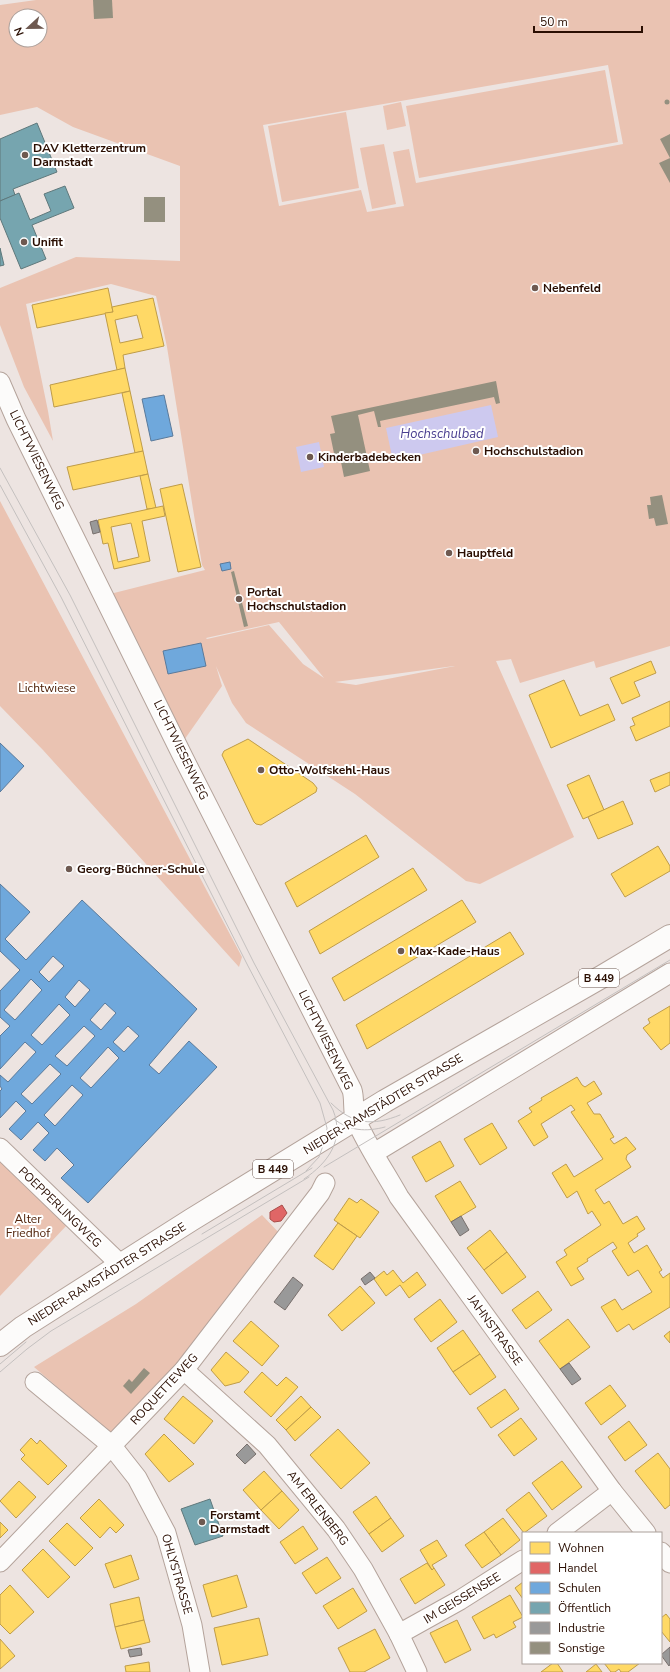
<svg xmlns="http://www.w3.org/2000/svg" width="670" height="1672" viewBox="0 0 670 1672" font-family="'Nunito Sans',sans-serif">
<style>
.green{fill:#eac3b2;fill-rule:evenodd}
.water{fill:#cdc9ef}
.homes{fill:#ffd966;stroke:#bf9c48;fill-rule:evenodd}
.shops{fill:#e06666;stroke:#a94c48}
.schools{fill:#6fa8dc;stroke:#5a7a9b;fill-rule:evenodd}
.public{fill:#76a5af;stroke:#5f787b}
.industry{fill:#999;stroke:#786f6c}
.building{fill:#94907f}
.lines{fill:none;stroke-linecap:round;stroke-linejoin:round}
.minor-casing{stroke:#b4a39b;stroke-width:21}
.major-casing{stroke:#b4a39b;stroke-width:24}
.minor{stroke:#fcfbfa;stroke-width:19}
.major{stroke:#fcfbfa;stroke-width:22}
.tram{stroke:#c4c0bf;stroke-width:1}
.poi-dot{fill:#6e5950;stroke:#fff;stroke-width:1.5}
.labels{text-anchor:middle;stroke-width:4;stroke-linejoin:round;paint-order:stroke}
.shield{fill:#fff;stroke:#6a564e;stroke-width:1}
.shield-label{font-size:11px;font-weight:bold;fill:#2a0e02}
.poi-label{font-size:12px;font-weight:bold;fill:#2a0e02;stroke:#fff;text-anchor:start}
.street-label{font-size:12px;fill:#2a0e02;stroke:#fff}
.park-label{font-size:12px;fill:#50230a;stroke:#fff}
.water-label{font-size:13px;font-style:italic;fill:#4b4091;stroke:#fff}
</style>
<rect width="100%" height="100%" fill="#ede4e1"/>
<g class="green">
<path d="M 36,0 L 670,0 L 670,646 L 596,668 L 594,661 L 520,683 L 511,659 L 496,661 L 574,837 L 480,884 L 466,881 L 355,794 L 246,723 L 232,703 L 216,666 L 222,686 L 182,743 L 110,594 L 205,570 L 202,565 L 167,347 L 156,296 L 111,284 L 26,304 L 48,411 L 53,441 L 24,387 L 0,325 L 0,288 L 76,257 L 180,261 L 180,166 L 73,127 L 37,107 L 0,115 L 0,5 ZM 16,16 L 40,16 L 40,40 L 16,40 ZM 608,65 L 623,144 L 416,183 L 409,149 L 393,152 L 404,206 L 367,212 L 361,190 L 279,206 L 263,125 ZM 279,622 L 324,678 L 303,664 L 269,625 L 207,639 L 206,638 ZM 455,666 L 356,685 L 335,682 L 454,666 Z"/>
<polygon points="605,70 618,142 419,178 406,106"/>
<polygon points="401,102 406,126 387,130 383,106"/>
<polygon points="346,112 359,188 282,202 268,126"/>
<polygon points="384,144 396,204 372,209 360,148"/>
<polygon points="0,501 242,957 239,967 43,750 0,706"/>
<polygon points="0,1160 67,1225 0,1296"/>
<polygon points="262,1215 282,1236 180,1366 111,1433 34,1367 136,1304"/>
</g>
<g class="water">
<polygon points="491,405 498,437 393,461 386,428"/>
<polygon points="319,442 324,467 301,472 296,447"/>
</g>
<g class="homes">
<polygon points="108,288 113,312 37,328 32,305"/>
<path d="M 153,298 L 164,346 L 123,355 L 125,368 L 117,370 L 105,313 L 113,312 L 112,307 ZM 137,315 L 143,338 L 120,343 L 115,320 Z"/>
<polygon points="125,368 130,391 54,407 50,385"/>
<polygon points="130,391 143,451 135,453 122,393"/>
<polygon points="143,451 148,474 73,490 67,467"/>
<polygon points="148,474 156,508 147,509 140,476"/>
<polygon points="182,484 201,567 178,572 160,489"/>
<path d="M 163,506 L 165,516 L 142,521 L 150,561 L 114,569 L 108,543 L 103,544 L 98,520 ZM 131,523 L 139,557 L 118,562 L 111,527 Z"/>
<polygon points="651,661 656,673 634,682 640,696 622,704 610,678"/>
<polygon points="564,680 580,716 608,704 615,720 551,748 529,695"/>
<polygon points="670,701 670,726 636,741 630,727 635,725 632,718"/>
<polygon points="248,739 313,783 317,788 316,792 261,825 256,824 254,822 222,755 224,751"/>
<polygon points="670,772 670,785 655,792 650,780"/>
<polygon points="589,775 604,810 583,819 567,785"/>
<polygon points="623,801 633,824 598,839 588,817"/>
<polygon points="366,835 379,857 297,907 285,883"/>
<polygon points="658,846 670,866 670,871 625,897 611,874"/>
<polygon points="413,868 427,890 320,954 309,931"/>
<polygon points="462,900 476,922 344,1001 332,978"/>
<polygon points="510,932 524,954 367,1049 356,1025"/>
<polygon points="670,1006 670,1043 661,1050 643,1028 650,1023 648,1019"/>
<polygon points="577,1077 582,1085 585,1087 594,1081 602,1094 587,1103 594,1114 600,1114 614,1137 610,1139 614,1144 626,1137 636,1149 627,1155 626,1159 631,1167 595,1190 604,1204 609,1201 623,1224 637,1216 645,1229 637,1234 638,1236 628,1243 634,1253 647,1245 662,1270 659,1272 663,1278 670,1273 670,1307 633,1330 629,1324 617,1332 601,1307 615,1299 622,1310 652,1292 638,1270 628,1276 612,1251 617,1248 613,1242 587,1259 588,1261 577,1268 584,1279 571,1286 556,1262 567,1255 564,1250 601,1225 592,1211 588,1214 577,1191 567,1198 552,1173 566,1164 574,1177 603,1159 571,1112 575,1110 571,1105 541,1124 548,1137 534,1146 518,1121 532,1112 529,1108 542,1100 541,1098"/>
<polygon points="492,1123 507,1148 480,1165 464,1139"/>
<polygon points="440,1141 454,1166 426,1182 412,1157"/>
<polygon points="460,1181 476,1207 451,1222 435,1196"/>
<polygon points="349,1198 357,1203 361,1199 379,1212 360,1238 334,1220"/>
<polygon points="338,1223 357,1236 333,1270 314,1256"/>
<polygon points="490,1230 507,1252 484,1270 467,1248"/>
<polygon points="507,1252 526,1277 502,1294 484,1270"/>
<polygon points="393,1270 403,1283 417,1272 426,1285 409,1298 400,1285 386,1296 374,1279 384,1271 387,1275"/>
<polygon points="360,1286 375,1303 342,1331 328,1315"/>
<polygon points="538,1291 552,1310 526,1329 512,1310"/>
<polygon points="440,1299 457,1322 431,1342 414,1319"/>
<polygon points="568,1319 590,1347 560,1369 539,1341"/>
<polygon points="251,1321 279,1346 262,1366 233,1341"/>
<polygon points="463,1330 480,1354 453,1372 437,1348"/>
<polygon points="670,1331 670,1343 664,1336"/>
<polygon points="226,1352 249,1372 240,1382 225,1386 211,1370"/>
<polygon points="480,1354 496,1377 470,1395 453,1372"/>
<polygon points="262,1372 277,1386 286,1377 298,1387 271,1417 244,1392"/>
<polygon points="610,1385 626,1406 601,1425 585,1403"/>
<polygon points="505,1389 519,1409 491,1428 477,1408"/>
<polygon points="183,1396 213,1421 194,1444 164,1419"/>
<polygon points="301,1396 311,1407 286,1430 276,1420"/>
<polygon points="311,1407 321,1417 295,1441 286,1430"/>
<polygon points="521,1418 537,1439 514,1456 498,1435"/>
<polygon points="629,1421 647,1445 625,1461 608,1437"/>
<polygon points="338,1429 370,1463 341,1489 310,1455"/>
<polygon points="164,1434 194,1464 169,1482 145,1454"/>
<polygon points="31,1438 37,1444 40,1440 67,1466 48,1485 21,1459 25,1455 20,1450"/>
<polygon points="658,1453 670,1469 670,1505 665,1509 635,1471"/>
<polygon points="562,1461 582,1487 552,1510 532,1483"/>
<polygon points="264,1471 282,1491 261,1510 243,1490"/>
<polygon points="19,1481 36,1497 16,1518 0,1501"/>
<polygon points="282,1491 299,1510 279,1529 261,1510"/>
<polygon points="529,1492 547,1516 524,1533 506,1510"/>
<polygon points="376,1496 391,1518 369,1534 353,1512"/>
<polygon points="99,1499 124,1525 116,1533 110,1527 100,1538 80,1518"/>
<polygon points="391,1518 404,1536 382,1552 369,1534"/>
<polygon points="503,1518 520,1540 501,1555 484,1532"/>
<polygon points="0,1522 8,1530 0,1538"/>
<polygon points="67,1523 93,1548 75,1566 49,1541"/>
<polygon points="303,1526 318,1549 295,1564 280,1542"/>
<polygon points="484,1532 501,1555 482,1568 465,1545"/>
<polygon points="437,1540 447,1556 432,1565 434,1568 432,1570 420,1550"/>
<polygon points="43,1549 70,1577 48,1598 22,1570"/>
<polygon points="131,1555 139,1579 114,1588 105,1564"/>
<polygon points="327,1557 341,1578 316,1594 302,1573"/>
<polygon points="427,1563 432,1570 434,1568 445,1585 415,1604 400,1579"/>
<polygon points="237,1575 247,1607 212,1617 203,1585"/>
<polygon points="523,1582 523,1599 515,1588"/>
<polygon points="10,1585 34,1612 10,1634 0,1624 0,1595"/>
<polygon points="353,1588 367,1611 338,1629 323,1606"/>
<polygon points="510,1595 523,1617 513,1622 516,1627 496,1638 494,1634 484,1639 472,1617"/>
<polygon points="139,1597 144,1620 115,1627 110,1604"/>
<polygon points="666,1614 670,1619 670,1642 661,1631 661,1618"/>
<polygon points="259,1618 268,1655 222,1665 214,1628"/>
<polygon points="144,1620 150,1642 121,1649 115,1627"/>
<polygon points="457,1620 471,1650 445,1663 430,1633"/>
<polygon points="375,1629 390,1658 364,1672 350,1672 338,1648"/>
<polygon points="0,1639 15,1656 0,1669"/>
<polygon points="149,1662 150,1672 126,1672 125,1666"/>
<polygon points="553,1663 557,1663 563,1672 541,1672"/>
<polygon points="604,1663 640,1663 628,1672 621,1672 619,1669 615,1672 611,1672"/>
<polygon points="596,1664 602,1672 586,1672"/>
</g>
<polygon class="shops" points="282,1205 287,1213 281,1221 274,1222 270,1219 270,1212"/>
<g class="schools">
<polygon points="164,395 173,436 151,441 142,399"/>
<polygon points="230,562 231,569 222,571 220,564"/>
<polygon points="201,643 206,666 168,674 163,651"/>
<polygon points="0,743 24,766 0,792"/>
<path d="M 0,884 L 30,912 L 5,939 L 26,960 L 82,900 L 197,1009 L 149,1065 L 159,1074 L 189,1041 L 217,1067 L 88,1203 L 61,1178 L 74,1165 L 57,1148 L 45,1161 L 33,1150 L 49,1133 L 38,1122 L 21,1140 L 9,1129 L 26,1111 L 16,1101 L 0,1118 L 0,1091 L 2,1089 L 0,1086 L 0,1075 L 8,1082 L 36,1052 L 25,1042 L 0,1069 L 0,1036 L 10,1026 L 0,1017 L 0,991 L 20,970 L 0,951 ZM 53,956 L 64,966 L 49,982 L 39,972 ZM 31,979 L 42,990 L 15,1020 L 4,1010 ZM 79,980 L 90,990 L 75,1007 L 65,997 ZM 105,1003 L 116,1013 L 101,1030 L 90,1020 ZM 59,1004 L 70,1015 L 42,1045 L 31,1035 ZM 84,1026 L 95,1036 L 67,1066 L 55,1056 ZM 128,1026 L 139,1036 L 124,1052 L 113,1042 ZM 108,1047 L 119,1058 L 91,1088 L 80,1078 ZM 50,1064 L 61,1074 L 32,1104 L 21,1094 ZM 72,1085 L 83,1095 L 55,1126 L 44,1115 Z"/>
</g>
<g class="public">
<polygon points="37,123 57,172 13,189 15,195 0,201 0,139"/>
<polygon points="65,186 74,208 32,225 46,259 21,269 0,218 0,201 19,193 30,220 51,211 44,194"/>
<polygon points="0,248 4,265 0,266"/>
<polygon points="210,1499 223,1536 195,1545 181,1509"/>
</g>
<g class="industry">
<polygon points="97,520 100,532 93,534 90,522"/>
<polygon points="461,1216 469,1230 460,1236 451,1222"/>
<polygon points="370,1272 375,1278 365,1285 361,1279"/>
<polygon points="293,1277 303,1285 285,1310 274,1302"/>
<polygon points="569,1363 581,1379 572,1385 560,1369"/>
<polygon points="247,1444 256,1454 245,1464 236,1455"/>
<polygon points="670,1647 670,1664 669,1666 661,1655"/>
<polygon points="141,1648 142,1655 130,1657 128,1650"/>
</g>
<g class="building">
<polygon points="93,0 112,0 113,18 94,19"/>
<circle cx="667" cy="102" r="2.5"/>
<polygon points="670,134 670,183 659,163 670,158 660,139"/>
<rect x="144" y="197" width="21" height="25"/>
<polygon points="496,381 500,403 496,404 494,397 380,421 381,427 378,427 374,411 358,415 370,471 344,477 341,462 336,463 330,434 335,433 331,416"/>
<polygon points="662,495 668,524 656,526 654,518 649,519 647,505 651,505 650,497"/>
<polygon points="234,571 248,626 244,627 231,572"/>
<polygon points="144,1368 150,1373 131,1394 123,1386 129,1379 132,1382"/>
</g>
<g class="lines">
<g class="minor-casing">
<g id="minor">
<path d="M 0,382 L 16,419 L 183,757 L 352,1090 C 355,1099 352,1112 356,1120 C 368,1147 385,1172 399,1197 L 612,1491 L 646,1533"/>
<polyline points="0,1148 121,1265"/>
<polyline points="374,1153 670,973"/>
<polyline points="184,1370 267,1445 336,1529 363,1569 399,1634 417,1672"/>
<polyline points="35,1382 111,1445 137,1478 166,1533 192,1625 200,1672"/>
<polyline points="557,1533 612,1491"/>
<polyline points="661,1552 670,1563"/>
<polyline points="0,1562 184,1370 320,1193 325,1183"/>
<polyline points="399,1634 460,1600 523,1560"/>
</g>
</g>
<g class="major-casing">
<polyline id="major" points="0,1345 23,1327 191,1220 385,1101 603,976 670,936"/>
</g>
<use href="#minor" class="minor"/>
<use href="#major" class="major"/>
<g class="tram">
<path d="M 0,468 L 70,595 L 254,963 L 333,1110 C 345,1140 328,1163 304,1179"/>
<polyline points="0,485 61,597 248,966 320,1103 327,1128 326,1137 319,1157 306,1171"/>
<path d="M 331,1103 C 353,1125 373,1126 400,1115"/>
<path d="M 334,1119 C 349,1131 366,1132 385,1127"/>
<polyline points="324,1167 670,960"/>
<polyline points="202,1234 312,1168"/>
<polyline points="0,1364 26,1342"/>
<polyline points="0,1372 27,1349 51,1331 309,1177"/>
</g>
</g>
<g class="poi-dot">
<circle cx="25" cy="155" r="4"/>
<circle cx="24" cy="242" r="4"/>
<circle cx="535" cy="288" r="4"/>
<circle cx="476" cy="451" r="4"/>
<circle cx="310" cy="457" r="4"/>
<circle cx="449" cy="553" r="4"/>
<circle cx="239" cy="599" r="4"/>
<circle cx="261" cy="770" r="4"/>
<circle cx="69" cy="869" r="4"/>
<circle cx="401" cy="951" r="4"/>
<circle cx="202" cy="1522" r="4"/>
</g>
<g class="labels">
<g class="shield">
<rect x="579" y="969" width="40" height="18" rx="3"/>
<rect x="253" y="1160" width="40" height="18" rx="3"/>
</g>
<g class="shield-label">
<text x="599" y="982">B 449</text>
<text x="273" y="1173">B 449</text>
</g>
<g class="poi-label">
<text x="33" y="152">DAV Kletterzentrum<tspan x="33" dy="14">Darmstadt</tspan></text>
<text x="32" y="246">Unifit</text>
<text x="543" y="292">Nebenfeld</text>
<text x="484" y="455">Hochschulstadion</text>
<text x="318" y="461">Kinderbadebecken</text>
<text x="457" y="557">Hauptfeld</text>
<text x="247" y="596">Portal<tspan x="247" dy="14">Hochschulstadion</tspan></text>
<text x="269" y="774">Otto-Wolfskehl-Haus</text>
<text x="77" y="873">Georg-Büchner-Schule</text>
<text x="409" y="955">Max-Kade-Haus</text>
<text x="210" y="1519">Forstamt<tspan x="210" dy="14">Darmstadt</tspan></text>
</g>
<g class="street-label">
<text transform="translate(37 460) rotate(64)" y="4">LICHTWIESENWEG</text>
<text transform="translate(181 750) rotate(64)" y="4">LICHTWIESENWEG</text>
<text transform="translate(326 1040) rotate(64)" y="4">LICHTWIESENWEG</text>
<text transform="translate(383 1104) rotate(-31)" y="4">NIEDER-RAMSTÄDTER STRASSE</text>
<text transform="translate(60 1207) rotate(44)" y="4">POEPPERLINGWEG</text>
<text transform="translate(107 1274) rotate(-32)" y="4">NIEDER-RAMSTÄDTER STRASSE</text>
<text transform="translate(495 1330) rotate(54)" y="4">JAHNSTRASSE</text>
<text transform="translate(164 1389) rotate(-47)" y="4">ROQUETTEWEG</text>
<text transform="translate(318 1508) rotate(52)" y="4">AM ERLENBERG</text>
<text transform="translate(177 1574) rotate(74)" y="4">OHLYSTRASSE</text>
<text transform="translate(462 1598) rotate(-31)" y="4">IM GEISSENSEE</text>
</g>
<g class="park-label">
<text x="47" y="692">Lichtwiese</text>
<text x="28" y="1223">Alter<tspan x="28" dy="14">Friedhof</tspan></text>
</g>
<g class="water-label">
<text x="442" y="438">Hochschulbad</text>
</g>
</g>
<rect x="522" y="1532" width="140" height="132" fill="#ffffff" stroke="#aa9f9a"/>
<rect x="530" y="1542" width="20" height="12" fill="#ffd966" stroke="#aa9f9a"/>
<text x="558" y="1552" font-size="12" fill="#2a0e02">Wohnen</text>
<rect x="530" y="1562" width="20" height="12" fill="#e06666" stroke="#aa9f9a"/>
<text x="558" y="1572" font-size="12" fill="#2a0e02">Handel</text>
<rect x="530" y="1582" width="20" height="12" fill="#6fa8dc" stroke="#aa9f9a"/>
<text x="558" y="1592" font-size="12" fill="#2a0e02">Schulen</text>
<rect x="530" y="1602" width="20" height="12" fill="#76a5af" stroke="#aa9f9a"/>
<text x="558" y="1612" font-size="12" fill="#2a0e02">Öffentlich</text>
<rect x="530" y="1622" width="20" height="12" fill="#999999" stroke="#aa9f9a"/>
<text x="558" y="1632" font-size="12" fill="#2a0e02">Industrie</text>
<rect x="530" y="1642" width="20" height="12" fill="#94907f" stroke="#aa9f9a"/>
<text x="558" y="1652" font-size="12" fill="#2a0e02">Sonstige</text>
<g transform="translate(28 28) rotate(248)"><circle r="19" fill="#ffffff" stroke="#aa9f9a"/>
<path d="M0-3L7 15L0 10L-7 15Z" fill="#6e5950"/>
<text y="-6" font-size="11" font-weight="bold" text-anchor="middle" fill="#2a0e02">N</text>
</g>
<path d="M534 26v6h108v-6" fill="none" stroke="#2a0e02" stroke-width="2"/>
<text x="540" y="26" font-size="12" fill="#2a0e02" stroke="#ffffff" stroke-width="3" paint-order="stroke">50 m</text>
</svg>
